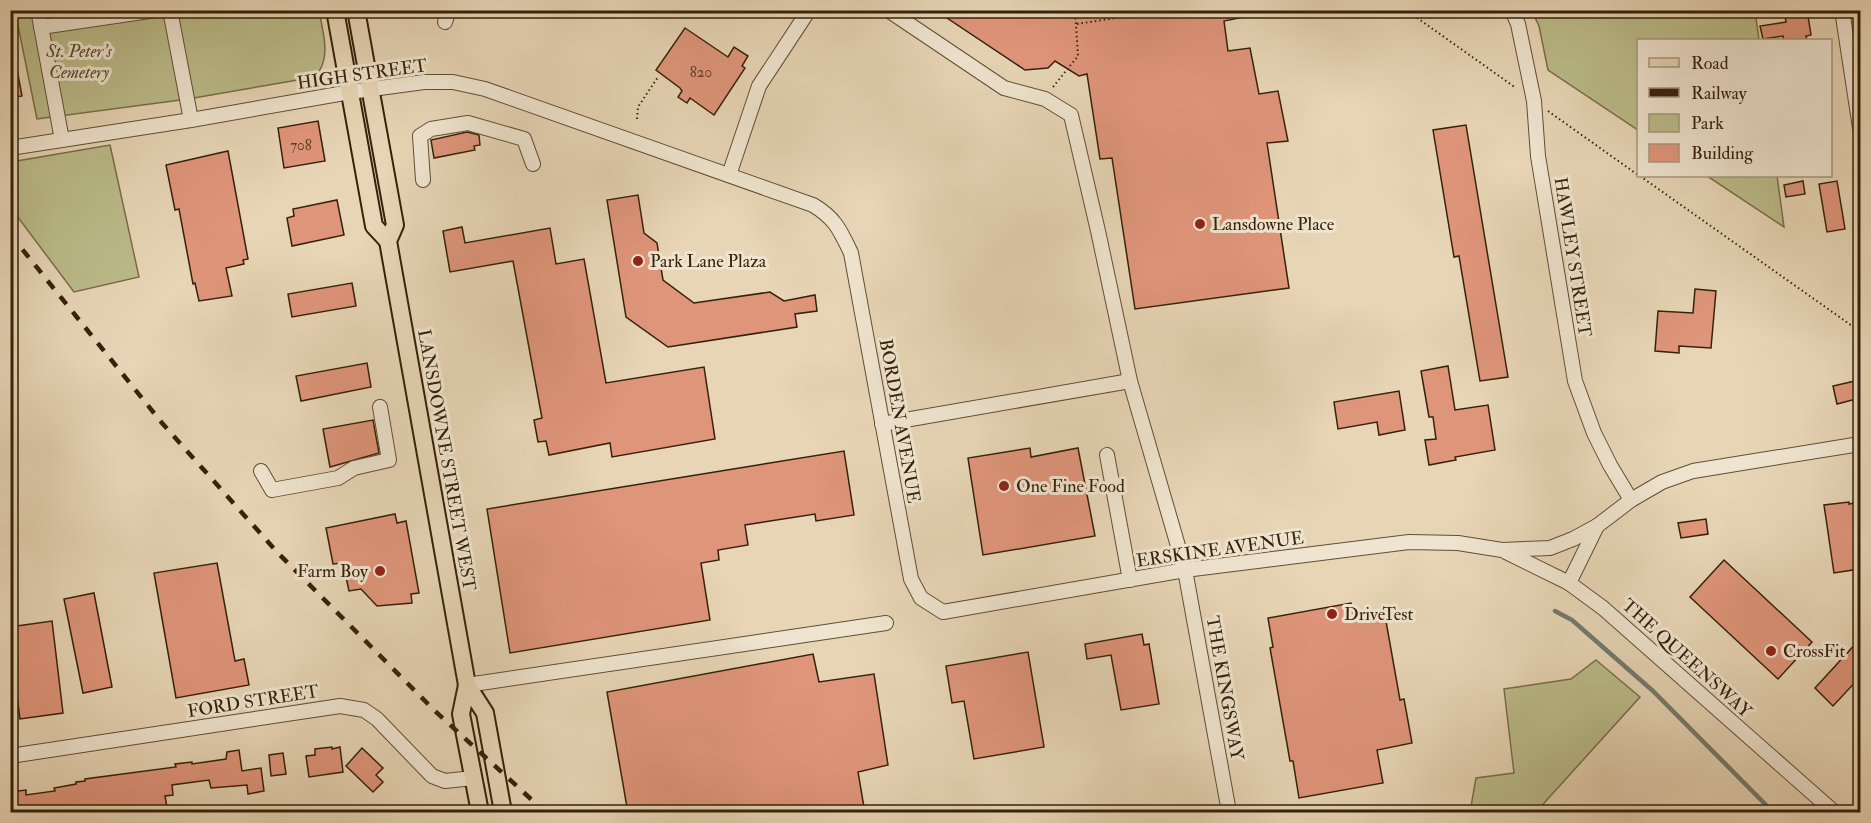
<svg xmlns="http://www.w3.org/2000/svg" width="1871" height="823" viewBox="0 0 1871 823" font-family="'IM FELL Double Pica',serif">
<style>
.green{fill:#bbbc8a;stroke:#786e4a;stroke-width:1.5}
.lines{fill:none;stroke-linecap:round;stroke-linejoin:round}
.stream{stroke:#717b71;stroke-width:4.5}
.building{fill:#df957a;stroke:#35210a;stroke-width:1.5}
.minor-casing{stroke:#624e35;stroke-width:16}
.major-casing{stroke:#35210a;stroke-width:20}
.path{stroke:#35210a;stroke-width:2;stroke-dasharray:1.5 3;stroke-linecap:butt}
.minor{stroke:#efe4cf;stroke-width:14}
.major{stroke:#e7d5b5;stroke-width:16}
.rail{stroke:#35210a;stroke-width:4.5;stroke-dasharray:10 10;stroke-linecap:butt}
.poi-dot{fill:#8f2418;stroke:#efe4cf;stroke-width:2}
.labels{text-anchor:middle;stroke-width:6;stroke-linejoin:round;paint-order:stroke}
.number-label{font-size:15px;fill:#603e26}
.park-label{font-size:18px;font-style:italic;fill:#56482a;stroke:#efe4cf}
.street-label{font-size:18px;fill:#35210a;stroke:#efe4cf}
.poi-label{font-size:18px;fill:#35210a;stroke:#efe4cf;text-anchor:start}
</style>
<rect width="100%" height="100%" fill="#e7d5b5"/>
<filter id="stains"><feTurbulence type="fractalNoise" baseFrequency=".00333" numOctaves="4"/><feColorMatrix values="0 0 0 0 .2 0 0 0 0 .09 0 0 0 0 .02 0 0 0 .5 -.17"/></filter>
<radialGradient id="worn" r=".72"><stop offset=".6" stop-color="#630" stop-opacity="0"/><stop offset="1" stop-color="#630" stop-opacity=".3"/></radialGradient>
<g class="green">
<path d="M 15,11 L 319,11 C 323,33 332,58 315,77 L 188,99 L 37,119 Z"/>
<polygon points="1532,11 1755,11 1759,40 1638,40 1638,130 1548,70 1539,26"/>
<polygon points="110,145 139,277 74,292 11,208 11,162"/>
<polygon points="1707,176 1777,176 1784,227"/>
<polygon points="1596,660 1640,697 1536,812 1470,812 1476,778 1514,773 1504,689 1571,679"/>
</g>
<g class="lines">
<polyline class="stream" points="1555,611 1572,620 1653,691 1772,811"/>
</g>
<g class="building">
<polygon points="935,10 1248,10 1249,16 1224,21 1228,51 1250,48 1259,94 1278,91 1288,141 1267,143 1289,288 1135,309 1112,158 1100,159 1087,74 1079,76 1055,61 1048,68 1025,70"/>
<polygon points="1784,10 1807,10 1811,35 1806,36 1807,40 1784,40 1783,36 1763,39 1760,26 1786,22"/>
<polygon points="685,28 728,57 734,47 748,56 742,66 745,68 714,115 690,98 687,103 678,97 682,91 680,88 656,70"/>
<polygon points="10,64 16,64 22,96 10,98"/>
<polygon points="318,121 325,161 284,168 278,128"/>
<polygon points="1466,125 1508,377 1480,381 1459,256 1454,257 1433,130"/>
<polygon points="467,132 479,135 480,145 474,146 475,150 434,158 431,140"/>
<polygon points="228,151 248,259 243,260 244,264 226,268 232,296 199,301 195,283 193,284 179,209 175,210 166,165"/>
<polygon points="1803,181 1805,194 1786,197 1784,185"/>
<polygon points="1837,181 1845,229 1827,232 1819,184"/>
<polygon points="638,195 644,233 657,243 663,280 694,303 770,292 784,301 815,295 817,311 795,314 797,327 668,347 626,317 607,200"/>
<polygon points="337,200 344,235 292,246 287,218 294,216 293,209"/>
<polygon points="462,227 465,243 550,228 556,264 584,259 606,383 704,367 715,439 612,457 610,443 549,455 546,441 538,442 534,420 542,418 513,261 450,272 443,231"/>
<polygon points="352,283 356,306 292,317 288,294"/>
<polygon points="1695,289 1716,291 1711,348 1679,346 1679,353 1655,351 1658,311 1693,313"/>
<polygon points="367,363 371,387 301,401 296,376"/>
<polygon points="1448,366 1455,410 1488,405 1495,450 1455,457 1456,460 1429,465 1425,440 1436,439 1433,417 1429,417 1421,371"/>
<polygon points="1855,381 1860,398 1837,404 1833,386"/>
<polygon points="1399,391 1405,430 1379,435 1377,422 1338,429 1334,402"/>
<polygon points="373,420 379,453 330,467 323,429"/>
<polygon points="1030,448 1031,457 1078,448 1095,536 983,555 968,458"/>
<polygon points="844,451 854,515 816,521 815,514 745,525 748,545 718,550 719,560 701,563 710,620 510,653 487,509"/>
<polygon points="1849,502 1849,504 1860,502 1860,559 1858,560 1859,569 1834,573 1824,505"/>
<polygon points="395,514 397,523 406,521 419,593 411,594 412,603 377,606 361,589 349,591 343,563 333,564 326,528"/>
<polygon points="1706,519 1708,534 1681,538 1678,523"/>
<polygon points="1724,560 1812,642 1778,679 1690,597"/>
<polygon points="217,563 235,661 244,659 249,685 176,698 154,573"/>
<polygon points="94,593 112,687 83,693 64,599"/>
<polygon points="1351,603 1353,616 1384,610 1400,700 1404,699 1412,743 1377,750 1383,783 1299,798 1293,761 1290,761 1270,648 1273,647 1268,618"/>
<polygon points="52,621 63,713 20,719 10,644 10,627"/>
<polygon points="1142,634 1144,645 1149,644 1159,704 1121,710 1111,655 1087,659 1085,644"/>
<polygon points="1860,639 1860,677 1833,706 1815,688"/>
<polygon points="1028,652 1044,747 974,759 964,701 952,703 946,666"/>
<polygon points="813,654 819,682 874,674 888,765 858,772 865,813 628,813 607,692"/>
<polygon points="332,747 332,749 340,747 343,772 309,777 306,756 315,755 315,749"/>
<polygon points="362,748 383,768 376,775 383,782 373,792 346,766"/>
<polygon points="239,750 242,771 261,768 264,791 248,794 247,785 211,788 209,780 172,785 173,795 165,796 168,813 117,813 116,806 94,809 94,813 69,813 68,809 42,813 12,813 10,792 26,790 26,795 55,791 54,788 76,784 76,782 85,781 85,779 176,767 175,764 192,762 192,764 226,759 227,752"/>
<polygon points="283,753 286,774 271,776 269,755"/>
</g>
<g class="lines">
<g class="minor-casing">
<g id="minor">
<polyline points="38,10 62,140"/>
<polyline points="170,10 191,120"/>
<polyline points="888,10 1004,88 1045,99 1071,115 1098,231 1130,381 1185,570 1229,812"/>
<polyline points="1512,10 1518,24 1534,101 1538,156 1575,381 1594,433 1610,465 1631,500"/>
<polyline points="1842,10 1860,128"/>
<polyline points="445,22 449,10"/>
<polyline points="41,27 156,10"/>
<path d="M 10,148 L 191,120 L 350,92 L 424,82 L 453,82 L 485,89 L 813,205 C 835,218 840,230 851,253 L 911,579 L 921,598 L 943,612 L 1185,570 L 1409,542 L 1458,543 L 1502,550 L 1550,548 L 1573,539 L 1597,526"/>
<polyline points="729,175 759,86 809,10"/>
<polyline points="423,180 420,136 431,129 468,123 524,139 533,164"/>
<polyline points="882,424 1130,381"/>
<polyline points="1107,455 1130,580"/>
<polyline points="261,471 272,490 338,478 354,468 389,460 380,407"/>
<polyline points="1506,552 1569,583 1603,608 1834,812"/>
<polyline points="1569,583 1597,526 1631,500 1662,482 1693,471 1860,444"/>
<polyline points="467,685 886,623"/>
<polyline points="10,756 340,706 364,710 377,719 432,776 445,781 473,778"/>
</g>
</g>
<g class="major-casing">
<g id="major">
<polyline points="335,10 374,226 388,241"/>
<polyline points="356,10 395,225 388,241 467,685 485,713 503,812"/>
<polyline points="467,685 461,714 480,812"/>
</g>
</g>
<g class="path">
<polyline points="1406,10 1516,88"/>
<polyline points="1077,24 1141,14 1143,10"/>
<polyline points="1053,87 1078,56 1075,10"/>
<polyline points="1548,111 1638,175"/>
<polyline points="637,119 638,107 658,77"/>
<polyline points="1640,176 1855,328 1860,326"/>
</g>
<use href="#minor" class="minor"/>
<use href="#major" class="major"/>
<polyline class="rail" points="10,234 162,423 277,552 434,710 545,812"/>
</g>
<g class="poi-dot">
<circle cx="1200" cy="224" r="6"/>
<circle cx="638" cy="261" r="6"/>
<circle cx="1004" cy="486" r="6"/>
<circle cx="380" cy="571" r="6"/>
<circle cx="1332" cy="614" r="6"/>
<circle cx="1771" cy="651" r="6"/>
</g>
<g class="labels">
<g class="number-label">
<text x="701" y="77">820</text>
<text x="301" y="150">708</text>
</g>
<g class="park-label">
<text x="79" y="57">St. Peter's<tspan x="79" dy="21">Cemetery</tspan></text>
</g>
<g class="street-label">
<text transform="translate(362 74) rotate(-8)" y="6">HIGH STREET</text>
<text transform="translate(1573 257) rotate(81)" y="6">HAWLEY STREET</text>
<text transform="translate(900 421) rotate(80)" y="6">BORDEN AVENUE</text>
<text transform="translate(447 460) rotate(80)" y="6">LANSDOWNE STREET WEST</text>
<text transform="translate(1220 549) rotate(-8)" y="6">ERSKINE AVENUE</text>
<text transform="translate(1687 658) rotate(42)" y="6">THE QUEENSWAY</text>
<text transform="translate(1225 688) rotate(80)" y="6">THE KINGSWAY</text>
<text transform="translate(253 701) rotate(-9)" y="6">FORD STREET</text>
</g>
<g class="poi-label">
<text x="1212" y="230">Lansdowne Place</text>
<text x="650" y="267">Park Lane Plaza</text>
<text x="1016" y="492">One Fine Food</text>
<text x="368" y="577" text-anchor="end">Farm Boy</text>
<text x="1344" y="620">DriveTest</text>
<text x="1783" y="657">CrossFit</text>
</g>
</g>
<rect width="1871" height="823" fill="none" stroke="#e7d5b5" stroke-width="36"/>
<rect x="12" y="12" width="1847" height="799" fill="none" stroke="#35210a" stroke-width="3"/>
<rect x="18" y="18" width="1835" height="787" fill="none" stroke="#35210a" stroke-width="1.5"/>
<rect x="1637" y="39" width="195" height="138" fill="#efe4cf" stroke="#a59680" stroke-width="1.5"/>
<rect x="1649" y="58" width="30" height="9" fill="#e7d5b5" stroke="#a59680" stroke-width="1.5"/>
<text x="1691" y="69" font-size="18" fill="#35210a">Road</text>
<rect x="1649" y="88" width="30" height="9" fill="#35210a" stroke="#a59680" stroke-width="1.5"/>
<text x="1691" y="99" font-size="18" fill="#35210a">Railway</text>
<rect x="1649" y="114" width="30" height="18" fill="#bbbc8a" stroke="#a59680" stroke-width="1.5"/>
<text x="1691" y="129" font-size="18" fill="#35210a">Park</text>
<rect x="1649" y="144" width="30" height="18" fill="#df957a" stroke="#a59680" stroke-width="1.5"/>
<text x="1691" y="159" font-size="18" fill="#35210a">Building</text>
<rect width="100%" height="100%" filter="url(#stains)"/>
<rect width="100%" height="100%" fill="url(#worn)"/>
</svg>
